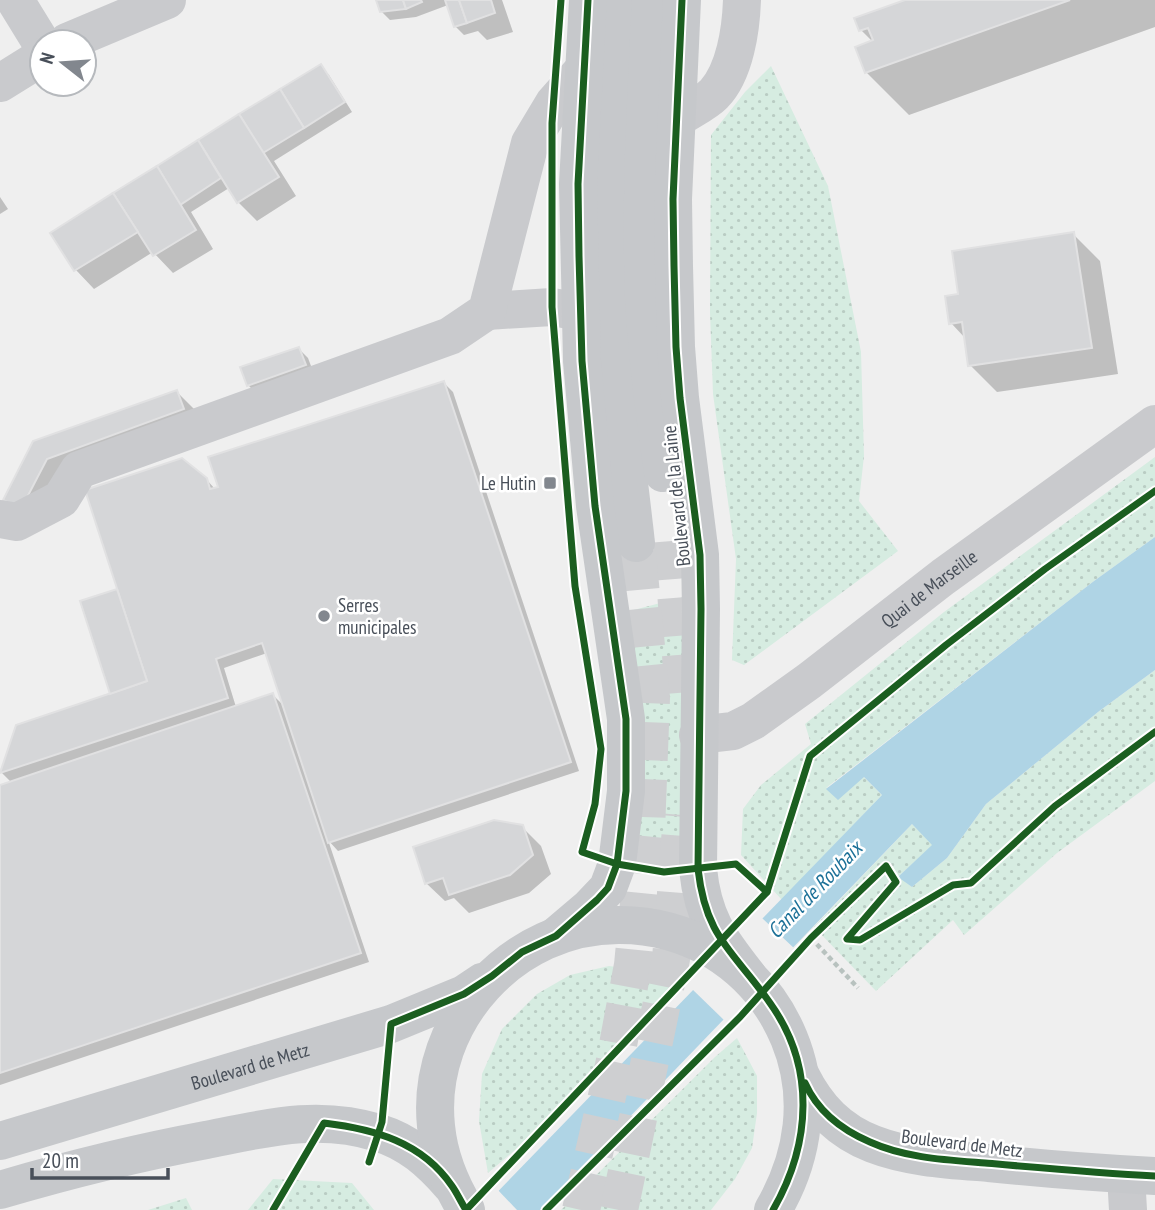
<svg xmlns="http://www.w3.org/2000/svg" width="1155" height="1210" viewBox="0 0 1155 1210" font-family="'PT Sans Narrow',sans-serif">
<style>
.grass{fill:url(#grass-dots)}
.water{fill:#afd4e5}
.pier{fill:#efefef}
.shadow{fill:#0003;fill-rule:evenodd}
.building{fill:#d5d6d8;stroke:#e1e1e2;stroke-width:2}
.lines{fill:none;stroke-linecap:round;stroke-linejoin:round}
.major-tunnel{stroke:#cecfd1;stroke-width:38;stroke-dasharray:38 19;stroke-linecap:butt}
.path{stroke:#b8c2bf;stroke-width:4.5;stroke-dasharray:5 3.5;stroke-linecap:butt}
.minor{stroke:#c9cacd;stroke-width:38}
.major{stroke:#c6c8cb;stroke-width:38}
.cycleway-casing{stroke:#fff;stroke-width:11}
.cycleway{stroke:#1b5e20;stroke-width:7}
.poi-dot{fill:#82878e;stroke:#fff;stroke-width:2.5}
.labels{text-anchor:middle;stroke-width:5;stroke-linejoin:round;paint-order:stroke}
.poi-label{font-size:19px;fill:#484f59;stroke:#fff;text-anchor:end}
.street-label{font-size:19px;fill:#484f59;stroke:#fff}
.water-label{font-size:21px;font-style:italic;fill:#1d7198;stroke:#fff}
</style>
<defs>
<pattern id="grass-dots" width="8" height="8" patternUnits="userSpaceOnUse" patternTransform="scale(1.75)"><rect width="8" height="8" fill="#d6ece1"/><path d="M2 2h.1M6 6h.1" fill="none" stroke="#b9ccc3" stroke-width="1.8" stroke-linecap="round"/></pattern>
</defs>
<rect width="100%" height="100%" fill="#efefef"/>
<g class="grass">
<polygon points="771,66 828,186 861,352 864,456 859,501 898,551 744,665 732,660 736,559 713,394 710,312 711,135 745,92"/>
<polygon points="1155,457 1155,537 1094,581 826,788 864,777 882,795 782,900 741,855 743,809 761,785 811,744 805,724 944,612"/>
<polygon points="691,595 685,874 638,865 639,737 622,613"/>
<polygon points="1155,670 1155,781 1057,853 964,935 953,920 876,991 814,927 912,824 933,845 899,876 912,887 947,858 986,804 1098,712"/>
<polygon points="609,966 645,971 676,982 515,1150 488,1173 479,1121 482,1074 502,1029 537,994 570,975"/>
<polygon points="737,1038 757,1076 757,1113 752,1148 735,1179 711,1210 561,1210 715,1057"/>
<polygon points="273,1179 352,1183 374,1210 248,1210"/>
<polygon points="186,1198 192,1210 148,1210"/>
</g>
<polygon class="water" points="1155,537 1155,670 1098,712 986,804 947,858 912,887 898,877 932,845 912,824 540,1210 480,1210 882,795 864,777 838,800 826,789 1094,581"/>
<g class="pier">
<polygon points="761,917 796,950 726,1022 691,988"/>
<polygon points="496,1188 517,1210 476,1210"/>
</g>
<g class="shadow">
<polygon points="378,0 502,0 513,32 487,40 478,31 464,35 455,26 448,5 416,17 390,20 381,11"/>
<polygon points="910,0 1155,0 1155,27 909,115 866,72 873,42 861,30"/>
<polygon points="320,66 329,75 352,112 274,161 296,196 257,221 238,202 229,188 191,212 213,249 173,273 153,252 94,289 76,270 52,233"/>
<polygon points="0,197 8,209 0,214"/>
<polygon points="1073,234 1100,261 1118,374 997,392 970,365 966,339 951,323 960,295"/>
<polygon points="299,349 308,358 314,374 257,394 248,385"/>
<path d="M 444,383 L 453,392 L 579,771 L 338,851 L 328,840 L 369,962 L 0,1085 L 0,787 L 12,783 L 2,773 L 17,726 L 112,695 L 82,602 L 119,590 L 206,479 L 215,489 ZM 267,653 L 285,707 L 273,695 L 236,707 L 224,668 Z"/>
<polygon points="177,392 195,410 24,519 34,443"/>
<polygon points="522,827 541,846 551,874 529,893 469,913 454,898 445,901 426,883"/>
</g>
<g class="building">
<polygon points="376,0 403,0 406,9 380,12"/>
<polygon points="403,0 421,0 422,2 406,9"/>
<polygon points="445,0 459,0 467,23 454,27"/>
<polygon points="459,0 491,0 495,13 467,23"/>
<polygon points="905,0 1070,0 865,73 855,47 873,40 868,28 859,31 854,18"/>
<polygon points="321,64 345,102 304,128 280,89"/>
<polygon points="280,89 304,128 263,153 239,114"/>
<polygon points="239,114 279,177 237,203 198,140"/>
<polygon points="198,140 221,178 180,205 157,166"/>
<polygon points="157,166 196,230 153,256 113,193"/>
<polygon points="113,193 138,232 74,271 50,233"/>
<polygon points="1074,232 1092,348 968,366 962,322 949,324 945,296 958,294 952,251"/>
<polygon points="299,347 306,365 247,386 240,367"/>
<polygon points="444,381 571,762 328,843 262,643 216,659 228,698 0,773 16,725 147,681 85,490 182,458 207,478 210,489 218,487 208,457"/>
<polygon points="177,390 184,409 47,459 21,509 3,500 33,441"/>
<polygon points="117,589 147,681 110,694 80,601"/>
<polygon points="273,693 361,953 0,1073 0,785"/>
<polygon points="494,820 523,825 533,855 510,875 449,895 443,878 425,884 413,847"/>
</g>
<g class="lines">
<g class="major-tunnel">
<polyline points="672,541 685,706"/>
<polyline points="581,1210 615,1061 633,965 646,831 651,698 636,543"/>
<polyline points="619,1210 671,959 682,815"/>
</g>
<g class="path">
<polyline points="741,869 767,892"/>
<polyline points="811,938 858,988"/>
</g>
<g class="minor">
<polyline points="15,0 42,44"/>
<polyline points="67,42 167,0"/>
<polyline points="0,83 42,57"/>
<path d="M 677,119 C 688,111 704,104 714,94 C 735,72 741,29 742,0"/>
<polyline points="487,311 552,307 581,312"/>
<polyline points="0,519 17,522 61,499 79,470 450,336 487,311 530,143 554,103 584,69"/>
<path id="s1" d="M 698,735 L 733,731 L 753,721 L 809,681 L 943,577 L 1155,424"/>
<polyline points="1126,1175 1128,1210"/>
</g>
<g class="major">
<path d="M 620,0 C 614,101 610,202 613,304 C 616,384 627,463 636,543"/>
<path d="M 651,0 C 646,99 640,199 644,298 C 647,357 655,415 663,473"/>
<path d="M 682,0 L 673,199 L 674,266 L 676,347 L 680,398 L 700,555 L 701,609 L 698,869 C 703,918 718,938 748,976"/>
<polyline points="556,936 589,908 608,888 617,864 626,791 626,719 595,506 582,361 578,184 588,0"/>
<path d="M 801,1076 C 817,1108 839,1131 873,1144 C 909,1158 951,1160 989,1163 C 1044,1169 1100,1173 1155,1176"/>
<path id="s2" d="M 0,1141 L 391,1024 L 464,994 L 482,982"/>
<path d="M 0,1190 C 68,1170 136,1153 206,1140 C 266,1128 318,1114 379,1133 C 409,1142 431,1162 451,1185"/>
<path d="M 466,1210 C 450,1184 439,1157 436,1126 C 425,1020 514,924 620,925 C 654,925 686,934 715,951 C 749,972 774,1002 789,1038 C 813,1096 804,1157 773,1210"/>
</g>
<g class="cycleway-casing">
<g id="cycleway">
<polyline points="561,0 552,123 552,307 575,586 601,749 595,804 582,852 617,864 664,872 736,864 767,892"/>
<path d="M 682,0 L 673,199 L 674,266 L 676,347 L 680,398 L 700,555 L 701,609 L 698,869 C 706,939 733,950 770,1003 C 816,1067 811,1144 773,1210"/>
<path d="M 805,1083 C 818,1112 842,1130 870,1142 C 905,1158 947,1160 985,1163 C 1042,1168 1098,1173 1155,1176"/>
<polyline points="369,1162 382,1122 391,1024 464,994 492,976 522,952 556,936 597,900 608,888 617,864 626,791 626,719 595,506 582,361 579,256 578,184 588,0"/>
<path d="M 273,1210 L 324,1123 C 374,1129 422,1142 452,1186 C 457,1193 461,1202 466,1210"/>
<polyline points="466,1210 767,892 810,756 946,645 1045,569 1155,491"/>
<polyline points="546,1210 740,1017 811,938 886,866 896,882 847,939 860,940 953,885 971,883 1055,806 1155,732"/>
</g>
</g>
<use href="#cycleway" class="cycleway"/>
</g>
<g class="poi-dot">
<rect x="543" y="476" width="14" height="14" rx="3.5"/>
<circle cx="324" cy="616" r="7"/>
</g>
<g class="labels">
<g class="poi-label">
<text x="536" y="490">Le Hutin</text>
<text x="338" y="612" text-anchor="start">Serres<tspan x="338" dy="22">municipales</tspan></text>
</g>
<g class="street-label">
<text transform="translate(676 496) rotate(-96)" y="7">Boulevard de la Laine</text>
<text dy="7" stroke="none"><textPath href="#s1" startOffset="278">Quai de Marseille</textPath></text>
<text dy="7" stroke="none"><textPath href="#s2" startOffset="261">Boulevard de Metz</textPath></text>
<text transform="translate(962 1143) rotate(7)" y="7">Boulevard de Metz</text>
</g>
<g class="water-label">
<text transform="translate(815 890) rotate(-46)" y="7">Canal de Roubaix</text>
</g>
</g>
<g transform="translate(63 63) rotate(287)"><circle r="33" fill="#ffffff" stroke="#b6b9bd" stroke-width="2"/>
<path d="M0-5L12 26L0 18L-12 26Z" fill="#82878e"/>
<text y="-10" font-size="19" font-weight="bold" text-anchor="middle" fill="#484f59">N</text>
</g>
<path d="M32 1168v10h136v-10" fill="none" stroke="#484f59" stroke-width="3.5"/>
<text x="42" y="1168" font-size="21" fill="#484f59" stroke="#ffffff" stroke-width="5" paint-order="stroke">20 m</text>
</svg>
